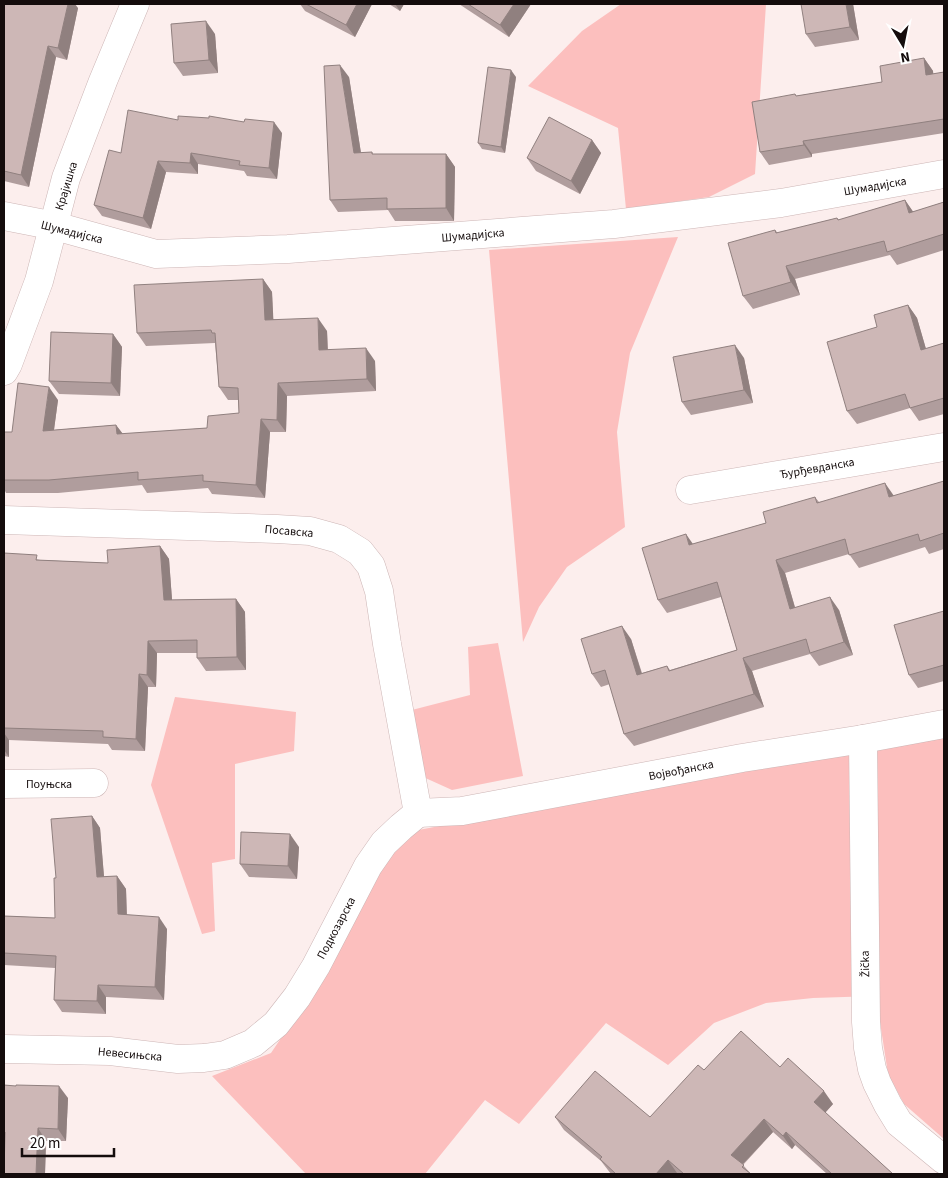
<svg xmlns="http://www.w3.org/2000/svg" width="948" height="1178" viewBox="0 0 948 1178" font-family="'Source Sans 3',sans-serif">
<style>
.green{fill:#fcbfbe}
.lines{fill:none;stroke-linecap:round;stroke-linejoin:round}
.minor-casing{stroke:#cdb6b6;stroke-width:29}
.minor{stroke:#fff;stroke-width:28}
.wall{fill:#b09d9d}
.shaded-wall{fill:#90807f}
.building{fill:#cdb7b6;stroke:#90807f}
.labels{text-anchor:middle;stroke-width:4;stroke-linejoin:round;paint-order:stroke}
.street-label{font-size:12px;fill:#140c0c;stroke:#fff}
</style>
<rect width="100%" height="100%" fill="#fceeed"/>
<g class="green">
<polygon points="621,4 766,4 755,174 709,197 626,209 618,128 528,86 582,31"/>
<polygon points="678,237 630,353 617,432 625,527 567,567 539,607 523,642 489,250"/>
<polygon points="498,643 523,776 452,790 421,776 408,711 470,695 468,647"/>
<polygon points="175,697 296,712 294,751 235,764 235,859 212,863 215,931 202,934 151,785"/>
<polygon points="944,729 944,1139 904,1104 888,1074 876,996 813,998 766,1003 714,1023 668,1065 606,1023 519,1124 485,1100 425,1174 306,1174 212,1076 271,1053 324,974 377,864 408,832"/>
</g>
<g class="lines">
<g class="minor-casing">
<g id="minor">
<polyline points="4,216 55,226 156,254 288,249 614,224 781,203 944,174"/>
<polyline points="4,371 8,364 39,281 66,178 103,81 135,4"/>
<polyline points="690,490 944,447"/>
<polyline points="4,520 277,529 310,531 339,539 360,552 371,566 379,591 387,644 418,813"/>
<polyline points="863,739 866,1022 868,1048 872,1069 877,1083 888,1105 899,1123 944,1160"/>
<polyline points="4,784 94,783"/>
<polyline points="418,813 462,811 742,758 863,739 944,724"/>
<polyline points="4,1049 110,1051 178,1059 204,1058 225,1055 253,1043 276,1024 297,997 316,966 368,866 384,843 401,827 418,813"/>
</g>
</g>
<use href="#minor" class="minor"/>
</g>
<g class="wall">
<polygon points="4,4 78,8 67,60 56,57 29,187 4,181"/>
<polygon points="300,4 372,4 355,37 305,11"/>
<polygon points="389,4 404,4 400,11"/>
<polygon points="459,4 531,4 509,37"/>
<polygon points="853,4 859,40 815,47 806,34"/>
<polygon points="215,34 218,73 183,76 174,63"/>
<polygon points="924,58 933,71 933,74 944,72 944,133 812,154 812,157 769,165 760,152 795,94 796,96 882,82"/>
<polygon points="349,77 361,153 372,152 373,154 446,154 455,167 454,221 395,221 388,210 338,212 330,200"/>
<polygon points="516,77 505,153 482,149 478,143"/>
<polygon points="178,120 282,133 277,179 247,176 244,171 198,164 198,174 166,172 151,229 102,216 94,205 121,153"/>
<polygon points="592,140 601,153 580,194 536,171 527,158"/>
<polygon points="905,200 913,212 944,202 944,250 897,265 890,255 795,279 800,295 753,309 743,296 775,230 778,233 837,218 839,220"/>
<polygon points="263,279 272,292 273,319 327,331 328,350 375,361 376,391 287,396 286,432 270,432 265,498 212,494 208,488 147,493 142,485 58,493 6,493 4,489 4,432 12,432 58,400 54,430 116,425 123,434 207,428 239,413 238,400 228,400 219,387 215,343 146,346 137,333"/>
<polygon points="908,305 917,318 926,349 944,343 944,414 919,421 910,408 857,424 847,411 877,327"/>
<polygon points="113,334 122,347 120,396 59,394 49,381"/>
<polygon points="744,358 753,403 691,415 682,402"/>
<polygon points="944,481 944,549 929,554 925,547 859,568 849,554 785,573 795,607 839,610 853,655 819,666 810,654 752,671 764,707 634,746 624,734 610,684 601,687 592,674 631,639 642,673 667,666 670,670 737,650 721,597 667,613 658,600 693,544 766,523 815,497 819,502 894,496"/>
<polygon points="160,546 169,559 172,600 236,599 245,612 246,670 206,671 197,658 197,653 157,653 156,687 148,687 145,751 112,750 108,744 9,740 9,757 4,756 4,553 40,560 108,563"/>
<polygon points="944,611 944,681 918,688 909,675"/>
<polygon points="92,816 100,828 104,877 117,876 126,889 127,915 167,929 164,1000 106,997 106,1014 62,1012 54,1000 55,968 4,965 4,916 55,918 56,878"/>
<polygon points="299,847 297,879 249,877 240,864"/>
<polygon points="780,1067 833,1104 825,1113 893,1174 827,1174 795,1145 792,1149 773,1132 743,1165 751,1174 679,1174 677,1173 676,1174 611,1174 601,1161 564,1130 555,1117 650,1117 704,1070"/>
<polygon points="4,1085 68,1098 66,1141 46,1141 45,1174 4,1174"/>
</g>
<g class="shaded-wall">
<polygon points="68,4 75,4 78,8 67,60 58,48"/>
<polygon points="357,4 372,4 355,37 346,25"/>
<polygon points="395,4 404,4 400,11"/>
<polygon points="514,4 531,4 509,37 500,25"/>
<polygon points="846,4 853,4 859,40 850,27"/>
<polygon points="206,21 215,34 218,73 209,60"/>
<polygon points="48,46 56,57 29,187 21,175"/>
<polygon points="924,58 933,71 935,88 926,75"/>
<polygon points="340,65 349,77 363,166 354,153"/>
<polygon points="511,70 516,77 505,153 501,147"/>
<polygon points="274,122 282,133 277,179 269,168"/>
<polygon points="592,140 601,153 580,194 571,181"/>
<polygon points="803,141 812,154 812,157 804,145"/>
<polygon points="191,153 198,164 198,174 190,163"/>
<polygon points="446,154 455,167 454,221 446,208"/>
<polygon points="158,161 166,172 151,229 143,218"/>
<polygon points="905,200 914,213 909,213"/>
<polygon points="786,266 795,279 800,295 791,282"/>
<polygon points="263,279 272,292 274,332 265,320"/>
<polygon points="908,305 917,318 930,363 921,350"/>
<polygon points="318,318 327,331 328,363 319,350"/>
<polygon points="113,334 122,347 120,396 111,383"/>
<polygon points="735,345 744,358 753,403 744,390"/>
<polygon points="366,348 375,361 376,391 367,379"/>
<polygon points="278,383 287,396 286,432 277,420"/>
<polygon points="49,387 58,400 52,444 43,431"/>
<polygon points="261,419 270,432 265,498 256,485"/>
<polygon points="116,425 125,437 117,434"/>
<polygon points="885,483 894,496 899,510 889,497"/>
<polygon points="686,534 695,547 689,545"/>
<polygon points="160,546 169,559 173,613 164,600"/>
<polygon points="776,560 785,573 799,622 790,609"/>
<polygon points="830,597 839,610 853,655 844,642"/>
<polygon points="236,599 245,612 246,670 237,657"/>
<polygon points="622,626 631,639 646,688 637,675"/>
<polygon points="148,641 157,653 156,687 147,675"/>
<polygon points="743,658 752,671 764,707 754,694"/>
<polygon points="139,674 148,687 145,751 136,739"/>
<polygon points="4,733 9,740 9,757 4,750"/>
<polygon points="92,816 100,828 105,889 97,877"/>
<polygon points="290,834 299,847 297,879 288,866"/>
<polygon points="117,876 126,889 127,927 118,914"/>
<polygon points="159,917 167,929 164,1000 155,987"/>
<polygon points="98,985 106,997 106,1014 97,1001"/>
<polygon points="59,1086 68,1098 66,1141 58,1129"/>
<polygon points="824,1091 833,1104 823,1115 814,1102"/>
<polygon points="764,1119 773,1132 740,1167 731,1155"/>
<polygon points="38,1128 46,1141 45,1174 36,1174"/>
<polygon points="786,1132 795,1145 792,1149 783,1136"/>
<polygon points="668,1160 677,1173 676,1174 656,1174"/>
</g>
<g class="building">
<polygon points="4,4 68,4 58,48 48,46 21,175 4,171"/>
<polygon points="306,4 357,4 346,25"/>
<polygon points="468,4 514,4 500,25"/>
<polygon points="801,4 846,4 850,27 806,34"/>
<polygon points="206,21 209,60 174,63 171,24"/>
<polygon points="924,58 926,75 944,72 944,119 803,141 804,145 760,152 752,102 795,94 796,96 882,82 880,66"/>
<polygon points="340,65 354,153 372,152 372,154 446,154 446,208 387,209 387,198 330,200 324,66"/>
<polygon points="488,67 511,70 501,147 478,143"/>
<polygon points="128,110 178,120 178,116 209,118 209,116 244,122 245,119 274,122 269,168 239,165 240,161 191,153 190,163 158,161 143,218 94,205 109,150 121,153"/>
<polygon points="549,117 592,140 571,181 527,158"/>
<polygon points="905,200 909,213 944,202 944,234 887,252 884,241 786,266 791,282 743,296 728,243 775,230 776,233 837,218 838,220"/>
<polygon points="263,279 265,320 318,318 319,350 366,348 367,379 278,383 277,420 261,419 256,485 203,481 203,475 138,480 138,472 49,480 4,480 4,432 12,432 18,383 49,387 43,431 116,425 117,434 207,428 208,416 239,413 238,388 219,387 215,333 212,333 211,330 137,333 134,285"/>
<polygon points="908,305 921,350 944,343 944,398 910,408 905,394 847,411 827,342 877,327 874,315"/>
<polygon points="51,332 113,334 111,383 49,381"/>
<polygon points="735,345 744,390 682,402 673,357"/>
<polygon points="944,481 944,533 920,541 918,534 849,555 845,539 776,560 790,609 830,597 844,642 810,653 806,639 743,658 754,694 624,734 605,670 592,674 581,639 622,626 637,675 667,666 669,671 737,650 717,582 658,600 642,548 686,534 689,545 766,523 763,512 815,497 817,503 885,483 889,497"/>
<polygon points="160,546 164,600 236,599 237,657 197,658 197,640 148,641 147,675 139,674 136,739 103,737 103,731 4,728 4,553 37,555 36,560 108,563 107,550"/>
<polygon points="944,611 944,665 909,675 894,625"/>
<polygon points="92,816 97,877 117,876 118,914 159,917 155,987 98,985 97,1001 54,1000 56,956 4,953 4,916 55,918 54,878 56,878 51,819"/>
<polygon points="241,832 290,834 288,866 240,864"/>
<polygon points="741,1031 780,1067 788,1058 824,1091 814,1102 893,1174 832,1174 786,1132 783,1136 764,1119 731,1155 744,1165 742,1167 751,1174 684,1174 668,1160 656,1174 616,1174 600,1159 602,1157 555,1117 595,1071 650,1117 698,1065 704,1070"/>
<polygon points="4,1085 16,1086 16,1085 59,1086 58,1129 38,1128 36,1174 4,1174 5,1132 4,1132"/>
</g>
<g class="labels">
<g class="street-label">
<text transform="translate(66 186) rotate(-73)" y="4">Крајишка</text>
<text transform="translate(875 186) rotate(-10)" y="4">Шумадијска</text>
<text transform="translate(72 232) rotate(14)" y="4">Шумадијска</text>
<text transform="translate(473 235) rotate(-5)" y="4">Шумадијска</text>
<text transform="translate(817 468) rotate(-10)" y="4">Ђурђевданска</text>
<text transform="translate(289 531) rotate(5)" y="4">Посавска</text>
<text transform="translate(681 770) rotate(-11)" y="4">Војвођанска</text>
<text x="49" y="788">Поуњска</text>
<text transform="translate(336 928) rotate(-62)" y="4">Подкозарска</text>
<text transform="translate(865 964) rotate(-91)" y="4">Žička</text>
<text transform="translate(130 1054) rotate(5)" y="4">Невесињска</text>
</g>
</g>
<rect width="948" height="1178" fill="none" stroke="#140c0c" stroke-width="10"/>
<g transform="translate(903 45) rotate(170)" stroke="#ffffff" stroke-width="4" paint-order="stroke">
<path d="M0-4L9 19L0 12L-9 19Z" fill="#140c0c"/>
<text y="-8" font-size="14" font-weight="bold" text-anchor="middle" fill="#140c0c">N</text>
</g>
<path d="M22 1148v8h92v-8" fill="none" stroke="#140c0c" stroke-width="2.5"/>
<text x="30" y="1148" font-size="15" fill="#140c0c" stroke="#ffffff" stroke-width="4" paint-order="stroke">20 m</text>
</svg>
